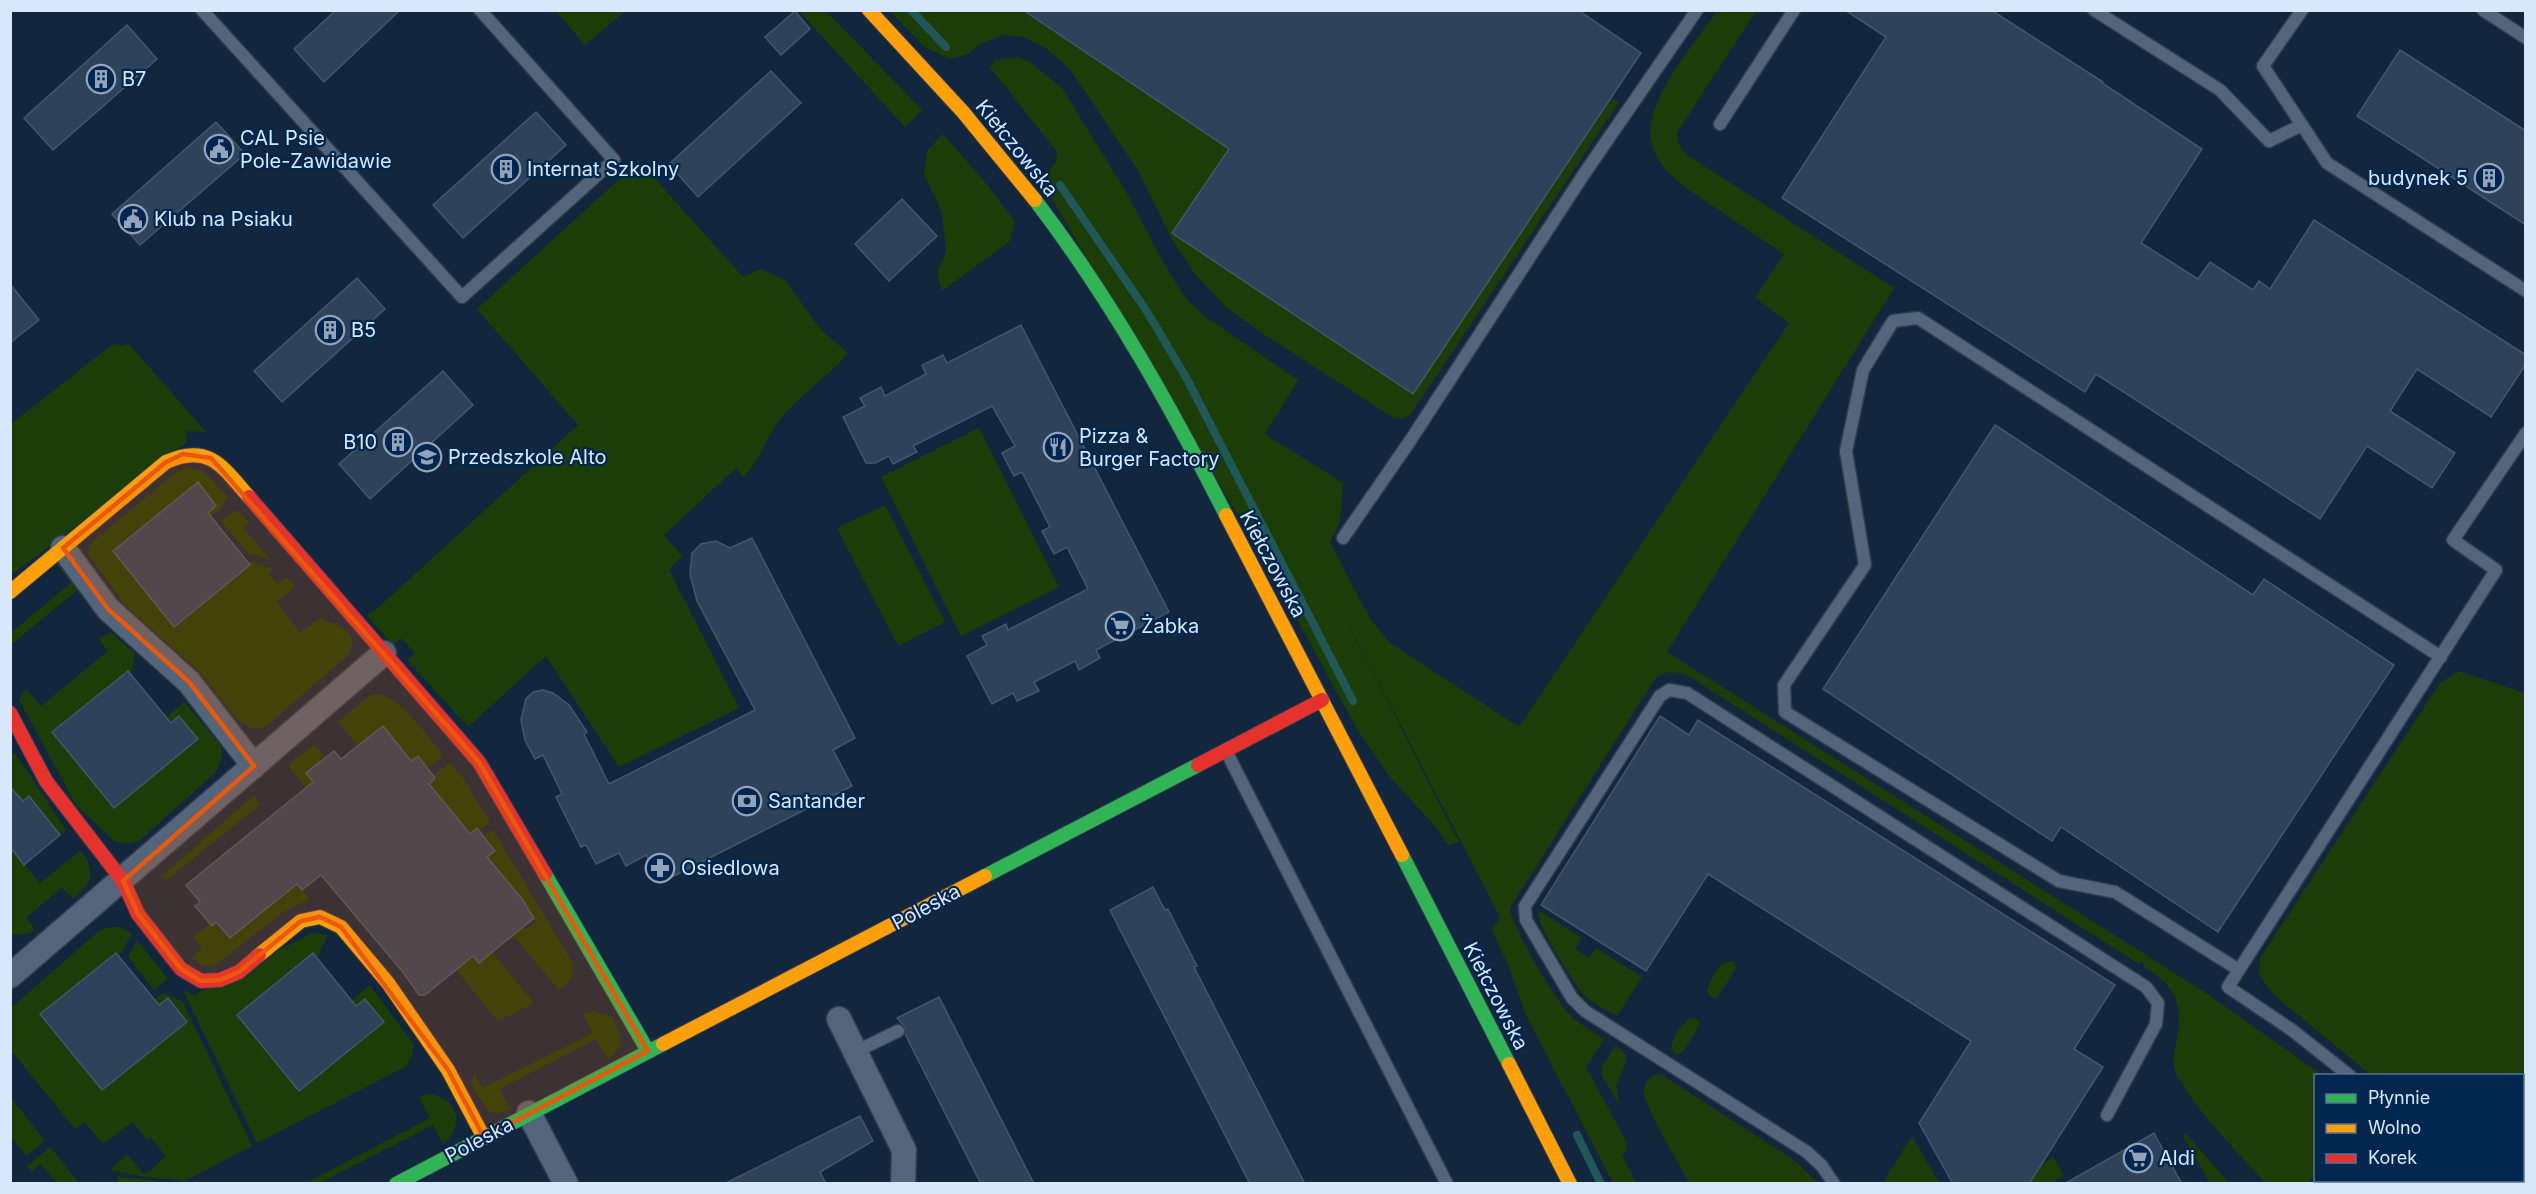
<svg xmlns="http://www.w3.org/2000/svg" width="2536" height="1194" viewBox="0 0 2536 1194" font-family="Inter,sans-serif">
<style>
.green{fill:#1c3d08}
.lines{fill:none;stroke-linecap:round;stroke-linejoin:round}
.stream{stroke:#20585a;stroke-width:8}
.building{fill:#2e435a;stroke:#44566c;stroke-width:1.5}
.lane-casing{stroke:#303d4c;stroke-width:15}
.street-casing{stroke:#303d4c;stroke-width:27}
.fast-casing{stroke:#303d4c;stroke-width:16}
.slow-casing{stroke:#303d4c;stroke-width:16}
.jam-casing{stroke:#303d4c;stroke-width:16}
.lane{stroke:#53657a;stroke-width:12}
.street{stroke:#53657a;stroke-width:24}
.fast{stroke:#30b455;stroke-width:14}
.slow{stroke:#ff9f0a;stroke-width:14}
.jam{stroke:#e5322d;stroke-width:14}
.marked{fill:#e8590c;fill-opacity:0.2;stroke:#e8590c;stroke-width:4.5;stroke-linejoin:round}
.labels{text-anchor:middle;stroke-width:4.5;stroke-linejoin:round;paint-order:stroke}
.poi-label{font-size:20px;fill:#d8e8fc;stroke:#01264f;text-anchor:start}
.street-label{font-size:20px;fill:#d8e8fc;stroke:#01264f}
</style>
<rect width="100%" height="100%" fill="#12273e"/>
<g class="green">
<polygon points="556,11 625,11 585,45"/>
<polygon points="799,11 826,11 922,110 905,127"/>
<polygon points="890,11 1023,11 1229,149 1173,232 1413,394 1612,98 1619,102 1410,415 1403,419 1394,418 1265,335 1227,308 1195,274 1171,238 1139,172 1079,82 1065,64 1044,47 1023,37 1003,35 982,43 968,54 949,59 925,47"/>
<path d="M 1717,11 L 1756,11 L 1678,131 C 1676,142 1679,147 1687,155 L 1894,288 L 1667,652 L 2206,993 L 2322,1075 L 2316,1076 L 2315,1175 L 2307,1183 L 2266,1183 C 2244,1159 2183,1097 2175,1069 C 2172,1059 2175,1048 2177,1038 C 2184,1002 2174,985 2143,966 L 2144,963 L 2141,961 L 2139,964 L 2009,881 L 2007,877 L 2006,879 L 1687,675 C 1675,671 1663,670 1654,680 L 1510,908 C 1509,923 1557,1002 1569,1014 C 1579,1024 1592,1031 1604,1039 L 1586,1067 L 1626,1141 L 1627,1149 L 1622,1156 L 1636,1183 L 1613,1183 L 1525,1013 L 1509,967 L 1492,930 L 1500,917 L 1336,600 L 1459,842 L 1448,845 L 1435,826 L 1389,776 L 1357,729 L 1261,554 L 1045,187 L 1044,177 L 1056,162 L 1057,152 L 990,67 L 996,60 L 1019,57 L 1031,63 L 1062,88 L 1126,192 L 1168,271 L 1188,301 L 1207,318 L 1298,380 L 1265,434 L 1343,483 L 1340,520 L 1330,542 L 1370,619 L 1390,643 L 1519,727 L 1789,323 L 1755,298 L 1784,254 C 1762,239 1740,225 1719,210 C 1681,184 1636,161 1655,108 C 1666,77 1698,38 1717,11 Z"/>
<polygon points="943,134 989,187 1015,222 1010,241 942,291 937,273 946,251 942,213 924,174 927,151"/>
<path d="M 639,161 L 743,277 L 761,269 L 785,280 L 821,330 L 848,353 C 828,377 801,394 781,418 C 766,437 761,460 743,477 L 736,468 L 664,535 L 682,556 L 669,570 L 739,708 L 619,767 L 546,656 L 468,727 L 407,660 L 415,653 L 401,638 L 393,645 L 367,616 L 380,606 L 578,425 L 477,309 Z"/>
<polygon points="128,343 206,432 187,431 186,443 11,575 11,424 113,344 124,346"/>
<polygon points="979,428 1059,587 961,636 881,477"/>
<path d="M 186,468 L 204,471 L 228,498 L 221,509 L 211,517 L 208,513 L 216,505 L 197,483 L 113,551 L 174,627 L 250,565 L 246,560 L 273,569 L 268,573 L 277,584 L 287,577 L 295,586 L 277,602 L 300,633 L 321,617 C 330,627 365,625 347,656 L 264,728 L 251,728 L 236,718 L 200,672 L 125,605 L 88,554 L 92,542 L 176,472 Z"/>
<polygon points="885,505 945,622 898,646 837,528"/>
<polygon points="238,510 249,523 243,528 271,560 248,553 220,520"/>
<polygon points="57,560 82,586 11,645 11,633 71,583 56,563"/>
<polygon points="112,633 135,654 131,675 128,671 53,732 114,807 198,740 180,716 170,724 166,718 184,702 221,746 222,758 216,772 140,840 127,844 114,841 76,805 19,700 26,689 41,706 108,651 98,638"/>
<polygon points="2458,671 2525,693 2525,1183 2482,1183 2478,1181 2522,1180 2522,1076 2371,1075 2275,996 2259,975 2260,958 2439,684"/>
<path d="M 375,694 C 400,695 425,734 441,752 L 441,757 L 427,768 L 411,761 L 383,726 L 358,746 L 338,722 L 369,696 Z"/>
<polygon points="314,744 325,757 306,773 313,782 306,788 290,768 290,764"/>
<polygon points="15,753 66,830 60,835 29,796 23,801 11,787 10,754"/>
<polygon points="450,763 463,778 489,820 489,823 478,831 476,829 470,834 429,784 435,778 433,775"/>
<polygon points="254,795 261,804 165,881 162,876"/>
<path d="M 493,830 L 572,962 C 575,975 570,983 559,990 L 513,935 L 524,926 L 528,929 L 536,922 L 521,899 L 487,857 L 483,837 Z"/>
<path d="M 10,847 L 40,883 L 81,850 C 96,874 93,881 73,899 L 62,887 L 26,918 L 35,930 C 28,935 19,937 11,933 Z"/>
<polygon points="297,884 310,899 283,912 217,964 204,966 191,958 202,949 193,937 209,924 212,926 216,922 230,938"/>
<path d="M 1538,910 L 1582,938 L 1575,949 L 1589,958 L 1596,948 L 1642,977 L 1617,1016 C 1607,1010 1594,1004 1585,996 C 1574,984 1536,925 1538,910 Z"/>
<polygon points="111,927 120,927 132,934 119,956 116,953 41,1014 102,1090 186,1022 168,998 159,1005 154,1000 163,993 182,1001 252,1146 185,1181 144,1177 110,1170 125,1156 129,1156 144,1175 166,1157 151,1137 147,1140 133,1122 103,1144 85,1122 75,1129 11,1050 10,1009 100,930"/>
<polygon points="312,933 328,935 317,958 313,954 237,1015 299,1091 383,1022 365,999 356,1006 351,1001 370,985 414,1045 411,1059 405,1067 257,1143 183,990 195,995"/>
<polygon points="137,940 168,979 154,990 128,957"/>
<polygon points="492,952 534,1003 498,1021 456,970 473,956"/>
<path d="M 1727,961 L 1734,962 L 1736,968 L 1718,997 L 1713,998 L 1707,992 C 1709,980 1717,967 1727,961 Z"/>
<path d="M 593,1011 L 612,1017 C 622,1036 626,1044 608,1060 L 596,1039 L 500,1089 L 510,1110 L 499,1113 L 488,1111 L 471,1085 L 474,1074 L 482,1088 L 593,1033 L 583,1014 Z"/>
<path d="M 1691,1018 L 1698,1019 L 1700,1025 L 1682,1053 L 1676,1055 L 1671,1049 C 1672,1037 1681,1024 1691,1018 Z"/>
<polygon points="1615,1046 1622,1050 1627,1058 1616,1086 1620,1106 1601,1074 1602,1066"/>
<path d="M 1656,1075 L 1662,1075 L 1794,1160 L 1818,1183 L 1689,1183 C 1680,1166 1646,1109 1644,1093 C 1643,1084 1648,1078 1656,1075 Z"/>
<path d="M 429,1094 C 458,1097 466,1126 443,1144 L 433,1125 L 320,1183 L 304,1184 L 430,1118 L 419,1097 Z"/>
<polygon points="11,1098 45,1141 26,1156 11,1137"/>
<polygon points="2184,1134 2187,1135 2229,1183 2210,1183 2183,1136"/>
<polygon points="1912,1136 1939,1183 1887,1183 1885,1179"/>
<polygon points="50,1147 79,1183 56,1183 41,1164 32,1171 27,1166"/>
<polygon points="2054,1157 2064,1176 2051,1183 2008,1184"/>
<polygon points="117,1176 173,1183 119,1183"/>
</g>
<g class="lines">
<g class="stream">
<polyline points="911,10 946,47"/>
<polyline points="1060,185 1146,310 1187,379 1353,701"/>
<polyline points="1577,1135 1601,1184"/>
</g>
</g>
<g class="building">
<polygon points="336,10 400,10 324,82 294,49"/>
<polygon points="1023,10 1578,10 1641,53 1413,394 1172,233 1229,149"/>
<polygon points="1845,10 1991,10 2103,82 2102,83 2202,149 2141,243 2198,279 2210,262 2253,290 2259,281 2270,289 2314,220 2526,355 2526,364 2491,417 2417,369 2390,411 2455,453 2432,488 2367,446 2320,519 2096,374 2085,392 1782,198 1886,37"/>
<polygon points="795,11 810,29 781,55 765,37"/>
<polygon points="127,25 157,59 53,150 24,118"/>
<polygon points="2400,50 2526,131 2526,225 2357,116"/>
<polygon points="771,71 801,103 698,197 669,164"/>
<polygon points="536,112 566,145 463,238 433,205"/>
<polygon points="216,122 245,154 140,245 112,214"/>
<polygon points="902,199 937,236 889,281 855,244"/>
<polygon points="357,278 385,309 282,402 254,371"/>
<polygon points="10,284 39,320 10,343"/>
<polygon points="1021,325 1169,612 1096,650 1100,658 1079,670 1075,661 1034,682 1039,691 1017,701 1013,693 992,704 967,656 987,645 982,636 1006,624 1008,630 1088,589 1067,547 1054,554 1042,531 1050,527 1022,472 1014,476 1002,453 1015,446 992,406 913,446 917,452 893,464 889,456 875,463 866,463 843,417 865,406 860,398 881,387 885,396 926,374 922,365 943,355 947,363"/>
<polygon points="443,371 473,405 370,499 339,464"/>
<polygon points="1995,425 2253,595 2264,579 2394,665 2218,932 2061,827 2052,841 1823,689"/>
<polygon points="198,482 216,506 208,513 250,565 174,627 113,551"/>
<polygon points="752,538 855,738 833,750 852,786 660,883 646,855 626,866 619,853 596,864 586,845 581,847 556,797 562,794 543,755 535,759 525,740 521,720 526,699 533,692 543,690 553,693 569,705 587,732 584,734 609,784 755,710 697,601 690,574 692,553 701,544 716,541 730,548"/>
<polygon points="128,671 171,723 179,716 198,739 114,808 52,732"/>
<polygon points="1660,716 1689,735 1698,720 2115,985 2074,1049 2103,1067 2029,1184 1953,1184 1919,1123 1971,1041 1708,874 1646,971 1541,905"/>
<polygon points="383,726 411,761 418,756 435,778 429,784 470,834 477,828 495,851 487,857 522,899 534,918 479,963 473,956 425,995 419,995 402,971 321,875 302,890 297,884 230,938 216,922 212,926 195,906 200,902 186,885 313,782 306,773 334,751 341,759"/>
<polygon points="10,787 23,801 29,796 60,835 24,865 10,847"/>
<polygon points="1153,887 1165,910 1168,909 1177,927 1197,966 1194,967 1305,1184 1250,1184 1110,910"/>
<polygon points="116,953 159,1005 168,998 187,1022 102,1090 40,1014"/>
<polygon points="313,953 356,1006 365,999 384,1022 299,1091 237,1015"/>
<polygon points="939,997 1034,1184 981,1184 905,1034 905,1027 897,1018"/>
<polygon points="860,1116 873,1141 820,1172 826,1184 724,1184"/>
<polygon points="2154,1133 2182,1184 2064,1184"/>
</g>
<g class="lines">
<g class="lane-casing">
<g id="lane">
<polyline points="202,10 462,297 614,160 480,10"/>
<polyline points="2094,10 2220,90 2269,141 2302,125"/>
<polyline points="2302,10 2263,66 2327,163 2526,291"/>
<polyline points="2483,10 2526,38"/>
<polyline points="1720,124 1794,10"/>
<polyline points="1343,538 1410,441 1584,174 1697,10"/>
<polyline points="1226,751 1447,1184"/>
<polyline points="2239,970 2115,892 2059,881 1785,712 1784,685 1865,565 1846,451 1863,370 1893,321 1918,318 2441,657"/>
<polyline points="855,1052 898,1031"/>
<polyline points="2350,1076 2292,1030 2228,987 2496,570 2453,540 2526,433"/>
<polyline points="1834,1184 1822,1166 1807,1152 1585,1011 1572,998 1526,920 1525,906 1660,696 1669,690 1687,693 2146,987 2158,1003 2156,1024 2107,1115"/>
<polyline points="2330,1184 2333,1180"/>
</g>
</g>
<g class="street-casing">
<g id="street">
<polyline points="63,548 108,609 189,682 254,766"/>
<polyline points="10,976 384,653"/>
<polyline points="839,1019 904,1150 903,1184"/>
<polyline points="529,1113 566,1184"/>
</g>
</g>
<g class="fast-casing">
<g id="fast">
<path d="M 1035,200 C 1110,298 1170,405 1226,515"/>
<polyline points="1402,855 1509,1064"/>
<polyline points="545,874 648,1051"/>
<polyline points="985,876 1198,765"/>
<polyline points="396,1184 663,1044"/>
</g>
</g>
<g class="slow-casing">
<g id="slow">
<polyline points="869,10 963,112 1035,200"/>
<polyline points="1226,515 1402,855"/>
<path d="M 10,592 L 166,462 C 209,443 222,466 249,497"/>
<polyline points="259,955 301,921 320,917 341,927 388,983 448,1070 484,1138"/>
<polyline points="663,1044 985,876"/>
<polyline points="1509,1064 1570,1184"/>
</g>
</g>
<g class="jam-casing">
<g id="jam">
<polyline points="249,497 479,762 545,874"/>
<polyline points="10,713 46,781 123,881 138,914 181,969 201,981 220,980 239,972 259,955"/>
<polyline points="1198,765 1322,700"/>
</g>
</g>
<use href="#lane" class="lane"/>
<use href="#street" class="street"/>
<use href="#fast" class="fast"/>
<use href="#slow" class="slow"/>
<use href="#jam" class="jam"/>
</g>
<path class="marked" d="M 183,454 L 211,458 L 479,762 L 648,1051 L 484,1138 L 448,1070 L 341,927 L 320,917 L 301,921 L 239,972 L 220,980 L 201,981 L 181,969 L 138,914 L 123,881 L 254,766 L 189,682 L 108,609 L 63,548 L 166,462 Z"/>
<defs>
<g id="building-ring" transform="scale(1.5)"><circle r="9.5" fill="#01264f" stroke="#93a4ba" stroke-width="1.5"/><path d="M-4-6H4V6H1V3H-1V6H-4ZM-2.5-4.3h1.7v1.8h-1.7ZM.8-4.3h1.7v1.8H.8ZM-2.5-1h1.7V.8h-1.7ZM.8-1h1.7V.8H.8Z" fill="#93a4ba"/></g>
<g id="civic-ring" transform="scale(1.5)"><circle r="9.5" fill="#01264f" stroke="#93a4ba" stroke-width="1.5"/><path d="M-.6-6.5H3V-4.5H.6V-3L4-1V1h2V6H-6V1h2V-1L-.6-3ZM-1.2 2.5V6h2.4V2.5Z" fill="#93a4ba"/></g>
<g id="restaurant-ring" transform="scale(1.5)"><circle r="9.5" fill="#01264f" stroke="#93a4ba" stroke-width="1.5"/><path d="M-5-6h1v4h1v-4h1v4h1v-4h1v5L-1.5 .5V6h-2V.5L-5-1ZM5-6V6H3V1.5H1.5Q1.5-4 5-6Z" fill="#93a4ba"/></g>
<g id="school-ring" transform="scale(1.5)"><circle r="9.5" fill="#01264f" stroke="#93a4ba" stroke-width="1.5"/><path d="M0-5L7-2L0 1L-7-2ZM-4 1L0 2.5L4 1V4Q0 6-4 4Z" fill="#93a4ba"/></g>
<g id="supermarket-ring" transform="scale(1.5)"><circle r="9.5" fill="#01264f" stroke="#93a4ba" stroke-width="1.5"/><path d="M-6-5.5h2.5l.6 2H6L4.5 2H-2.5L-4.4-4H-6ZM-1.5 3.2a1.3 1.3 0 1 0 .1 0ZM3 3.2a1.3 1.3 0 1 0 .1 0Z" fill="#93a4ba"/></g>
<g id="bank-ring" transform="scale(1.5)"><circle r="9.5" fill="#01264f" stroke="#93a4ba" stroke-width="1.5"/><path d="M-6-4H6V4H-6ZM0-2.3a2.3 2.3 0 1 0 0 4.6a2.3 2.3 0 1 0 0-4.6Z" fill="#93a4ba"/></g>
<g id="pharmacy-ring" transform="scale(1.5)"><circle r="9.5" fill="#01264f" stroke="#93a4ba" stroke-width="1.5"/><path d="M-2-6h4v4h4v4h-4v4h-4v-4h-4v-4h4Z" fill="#93a4ba"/></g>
</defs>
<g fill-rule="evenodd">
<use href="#building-ring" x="101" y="79"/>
<use href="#civic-ring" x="219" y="149"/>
<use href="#building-ring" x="506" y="169"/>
<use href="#building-ring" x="2489" y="178"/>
<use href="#civic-ring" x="133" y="219"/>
<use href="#building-ring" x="330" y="330"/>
<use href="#building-ring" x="398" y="442"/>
<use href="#restaurant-ring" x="1058" y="447"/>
<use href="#school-ring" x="427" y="457"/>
<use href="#supermarket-ring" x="1120" y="626"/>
<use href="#bank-ring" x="747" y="801"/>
<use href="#pharmacy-ring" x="660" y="868"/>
<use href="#supermarket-ring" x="2138" y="1158"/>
</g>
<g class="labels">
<g class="poi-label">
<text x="122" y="86">B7</text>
<text x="240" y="145">CAL Psie<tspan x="240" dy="23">Pole-Zawidawie</tspan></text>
<text x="527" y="176">Internat Szkolny</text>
<text x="2468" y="185" text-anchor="end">budynek 5</text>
<text x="154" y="226">Klub na Psiaku</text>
<text x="351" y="337">B5</text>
<text x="1079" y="443">Pizza &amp;<tspan x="1079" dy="23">Burger Factory</tspan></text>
<text x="377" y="449" text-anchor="end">B10</text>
<text x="448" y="464">Przedszkole Alto</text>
<text x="1141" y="633">Żabka</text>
<text x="768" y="808">Santander</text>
<text x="681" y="875">Osiedlowa</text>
<text x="2159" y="1165">Aldi</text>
</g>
<g class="street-label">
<text transform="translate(1017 148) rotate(51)" y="7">Kiełczowska</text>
<text transform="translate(1273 564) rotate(62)" y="7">Kiełczowska</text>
<text transform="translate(926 907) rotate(-28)" y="7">Poleska</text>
<text transform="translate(1496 996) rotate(63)" y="7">Kiełczowska</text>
<text transform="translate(479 1140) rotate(-28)" y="7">Poleska</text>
</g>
</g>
<rect width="2536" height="1194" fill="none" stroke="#d8e8fc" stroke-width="24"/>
<rect x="2314" y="1074" width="210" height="108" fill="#01264f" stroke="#577494" stroke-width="1.5"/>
<rect x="2326" y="1094" width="30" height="9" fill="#30b455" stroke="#577494" stroke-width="1.5"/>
<text x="2368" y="1104" font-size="18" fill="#d8e8fc">Płynnie</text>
<rect x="2326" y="1124" width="30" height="9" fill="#ff9f0a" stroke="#577494" stroke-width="1.5"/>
<text x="2368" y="1134" font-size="18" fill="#d8e8fc">Wolno</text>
<rect x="2326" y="1154" width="30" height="9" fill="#e5322d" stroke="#577494" stroke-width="1.5"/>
<text x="2368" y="1164" font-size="18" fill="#d8e8fc">Korek</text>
</svg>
